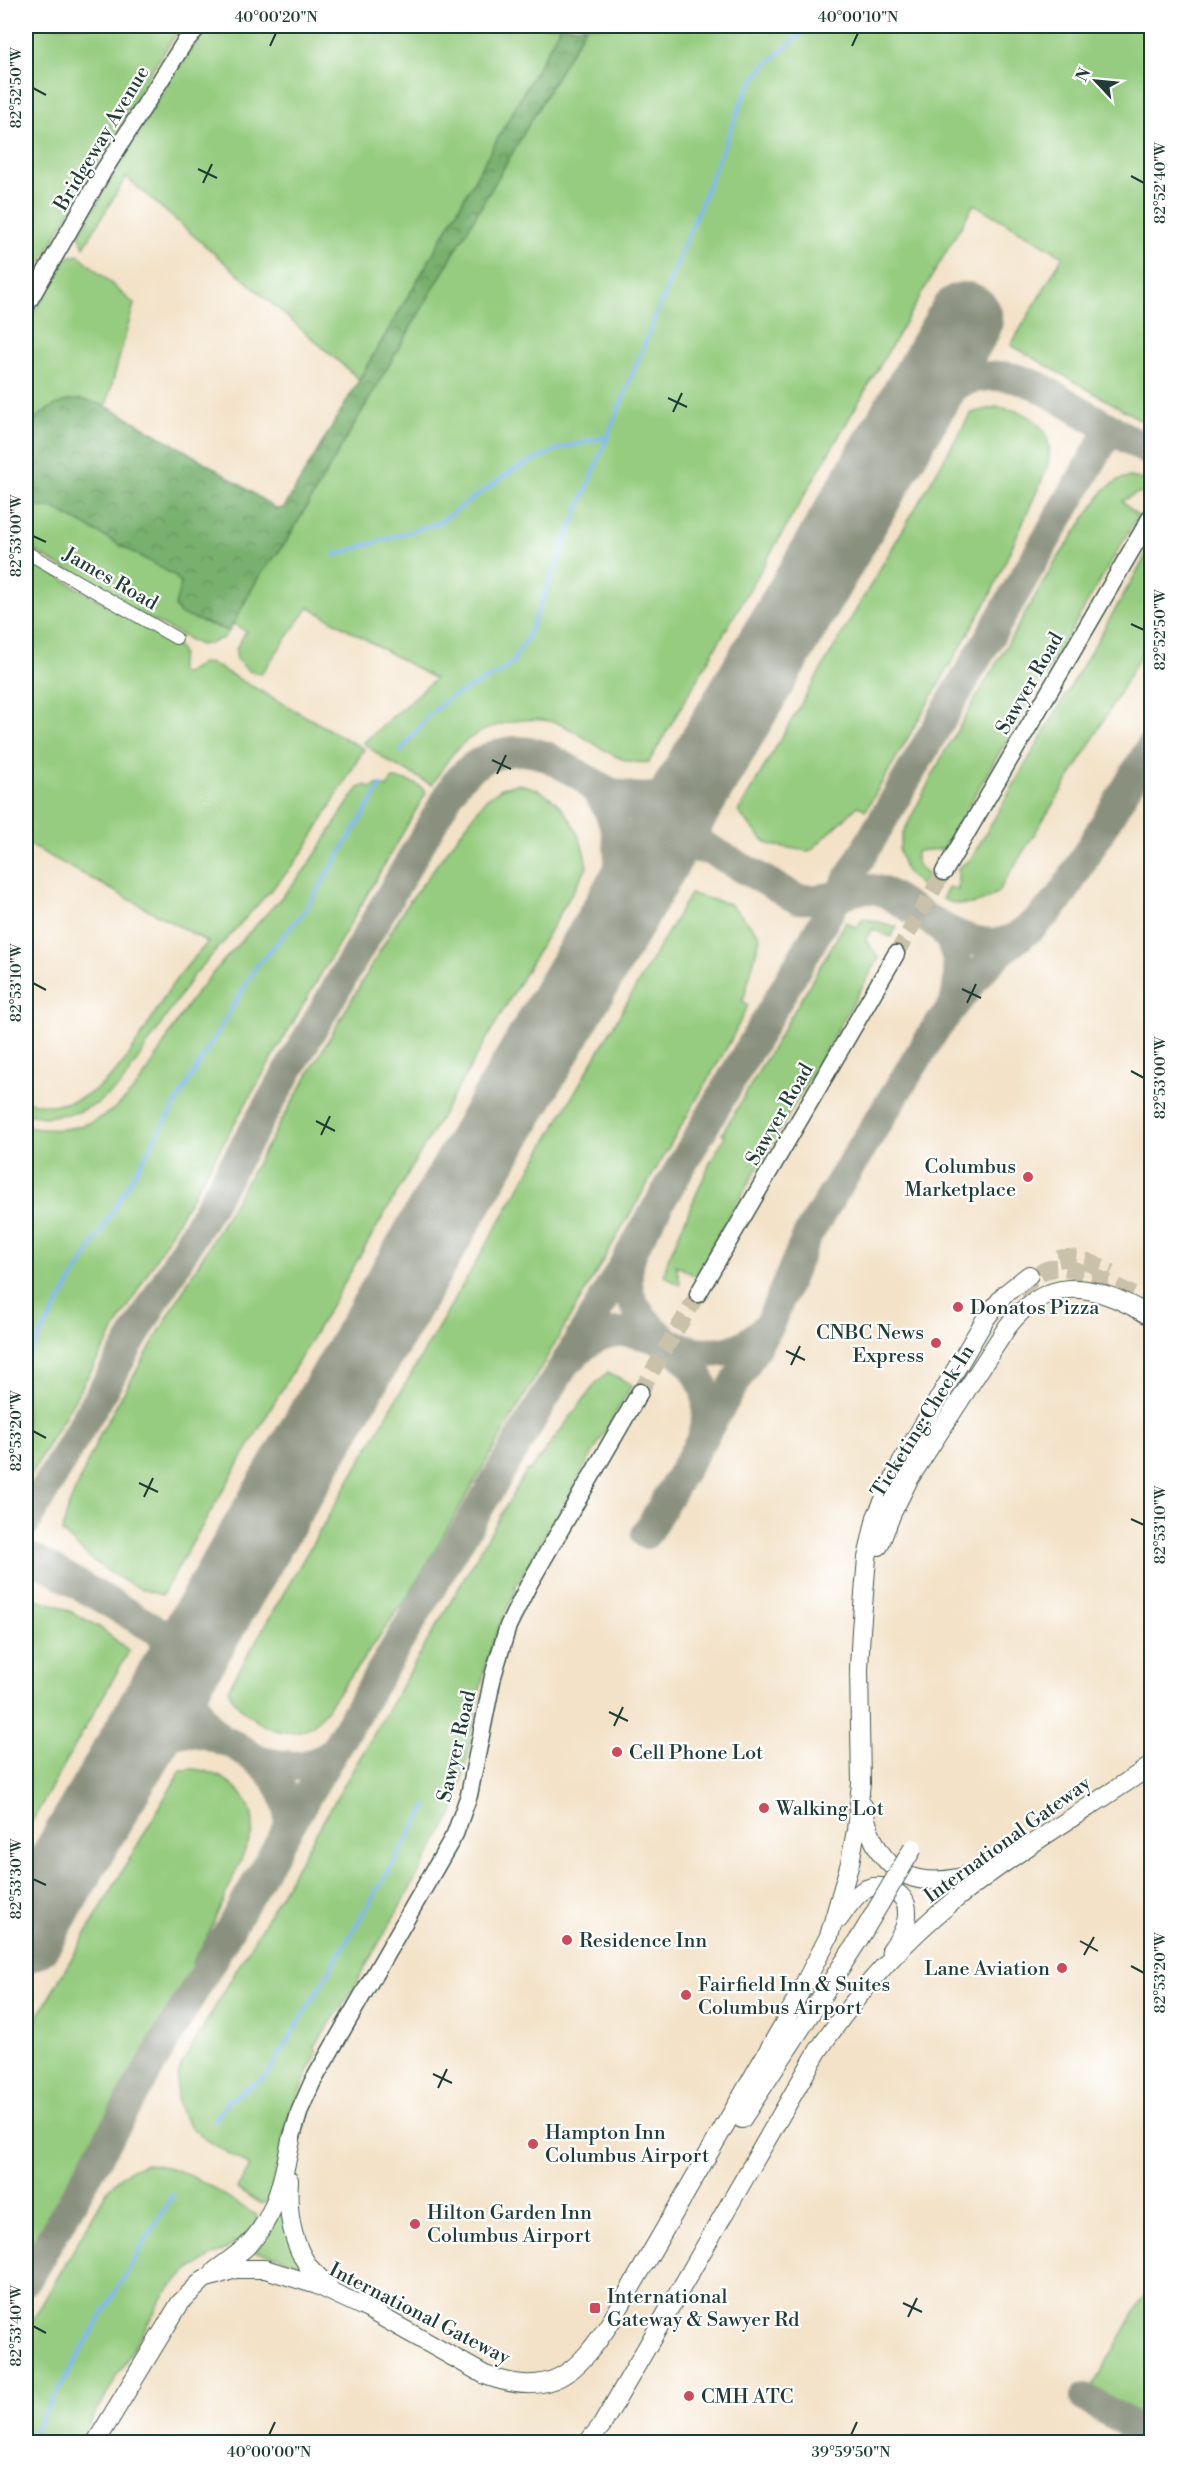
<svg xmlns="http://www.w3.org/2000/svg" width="1177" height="2468" viewBox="0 0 1177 2468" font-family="'Libre Bodoni',serif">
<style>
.grass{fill:#95cc7f;stroke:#5a845a;stroke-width:1.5}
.forest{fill:url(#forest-crowns);stroke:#4c7651;stroke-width:1.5}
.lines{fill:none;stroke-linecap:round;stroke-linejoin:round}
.stream{stroke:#82baf2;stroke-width:4}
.taxiway{stroke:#89907e;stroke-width:30}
.runway{stroke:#89907e;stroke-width:76}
.secondary-tunnel{stroke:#c9c1aa;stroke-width:16;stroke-dasharray:16 8;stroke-linecap:butt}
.primary-tunnel{stroke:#c9c1aa;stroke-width:18;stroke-dasharray:18 9;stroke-linecap:butt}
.street-casing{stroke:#3f564a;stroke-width:14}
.secondary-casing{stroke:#3f564a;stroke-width:19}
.primary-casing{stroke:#3f564a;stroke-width:20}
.street{stroke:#fff;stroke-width:12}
.secondary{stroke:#fff;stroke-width:16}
.primary{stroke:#fff;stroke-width:18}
.primary-bridge-casing{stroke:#3f564a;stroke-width:20;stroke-linecap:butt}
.primary-bridge{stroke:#fff;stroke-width:18}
.ticks{fill:none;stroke:#1f3d34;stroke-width:2}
.poi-dot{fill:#d1495b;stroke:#fff;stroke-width:2}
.labels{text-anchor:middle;stroke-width:4.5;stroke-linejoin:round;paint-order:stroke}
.street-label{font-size:20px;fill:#1f3d34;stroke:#fff}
.poi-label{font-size:20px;fill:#1f3d34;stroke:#fff;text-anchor:start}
.neatline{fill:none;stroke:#1f3d34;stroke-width:2}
.ticks-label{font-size:15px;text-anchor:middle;fill:#1f3d34}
</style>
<defs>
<pattern id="forest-crowns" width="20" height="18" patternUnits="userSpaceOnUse" patternTransform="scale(1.5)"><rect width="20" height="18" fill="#78b06e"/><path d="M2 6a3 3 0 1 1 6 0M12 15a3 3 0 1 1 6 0" fill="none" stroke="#62905b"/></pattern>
</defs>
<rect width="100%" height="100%" fill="#fff"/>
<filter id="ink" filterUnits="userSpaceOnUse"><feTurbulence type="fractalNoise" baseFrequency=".0167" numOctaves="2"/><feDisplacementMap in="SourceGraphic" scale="12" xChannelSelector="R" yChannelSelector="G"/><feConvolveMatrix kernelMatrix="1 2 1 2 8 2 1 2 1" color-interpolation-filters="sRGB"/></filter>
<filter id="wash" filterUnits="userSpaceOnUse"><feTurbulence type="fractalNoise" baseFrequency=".008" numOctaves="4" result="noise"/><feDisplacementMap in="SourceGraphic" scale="24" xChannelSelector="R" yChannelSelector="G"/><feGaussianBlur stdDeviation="1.35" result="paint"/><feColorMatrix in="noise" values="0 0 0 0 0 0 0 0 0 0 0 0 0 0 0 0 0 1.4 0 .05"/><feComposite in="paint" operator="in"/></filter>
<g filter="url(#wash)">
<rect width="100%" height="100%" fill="#f3e2c8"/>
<g class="grass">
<polygon points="26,26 182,26 151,71 26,288"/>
<polygon points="210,26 561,26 426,266 359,379 126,177 84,247 79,234 174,72"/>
<path d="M 586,26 L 1151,26 L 1151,426 L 1011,345 L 1063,256 L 974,204 L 649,762 C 616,767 590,737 562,725 C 529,712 483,724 458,748 C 447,759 440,772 432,785 L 388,761 L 363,743 L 435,679 L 309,607 L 261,674 L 249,671 L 236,659 L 236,649 L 246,631 L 233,624 L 258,578 L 286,542 Z"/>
<polygon points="79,255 134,304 106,406 79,399 26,432 26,326 67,257"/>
<path d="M 996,407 C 1034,411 1058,431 1046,471 L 989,598 L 866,810 L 858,806 L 811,850 L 807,851 L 771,845 L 763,840 L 738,812 L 971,413 Z"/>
<path d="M 1130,477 L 1151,481 L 1150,494 L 1137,493 L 1122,501 L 1138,516 L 943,849 L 917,851 C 913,861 920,869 928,875 L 921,886 L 905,870 L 899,850 L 903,833 L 944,753 L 1054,564 L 1104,490 L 1120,479 Z"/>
<polygon points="26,504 57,510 174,575 181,584 175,606 180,614 229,631 223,638 211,643 200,645 148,618 26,546"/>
<path d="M 1151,541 L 1151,637 L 1085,753 L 998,892 C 980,906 963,908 942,899 L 949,887 L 958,890 L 958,868 L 971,859 L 1142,563 Z"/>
<path d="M 26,558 L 178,646 L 182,655 L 178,670 L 184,674 L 202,663 L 212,664 L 364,749 L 305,849 L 290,869 L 193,976 L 121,1085 L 96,1104 L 75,1113 L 44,1117 L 26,1114 L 26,1101 C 33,1102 41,1105 48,1105 C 115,1105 141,1031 172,985 C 183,969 196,956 208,942 L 26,843 Z"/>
<path d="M 392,779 C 405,780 419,782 426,793 L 26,1483 L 26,1127 C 52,1132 81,1130 105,1115 C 146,1090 162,1041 189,1003 C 223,956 267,917 303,872 C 324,846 338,814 359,788 L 365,785 L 371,788 L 379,784 L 387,788 Z"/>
<path d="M 517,784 C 559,789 581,828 587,867 L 162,1595 C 122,1587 90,1560 62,1532 L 69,1505 L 101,1432 L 406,906 L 486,799 L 502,788 Z"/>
<path d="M 690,894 L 730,904 L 759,934 L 760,938 L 743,1001 L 748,1005 L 730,1042 L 403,1605 L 401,1605 C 379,1637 358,1668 334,1698 C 328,1706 322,1717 314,1724 C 298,1737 274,1733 258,1722 C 244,1712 235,1705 228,1689 Z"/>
<polygon points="863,918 897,927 891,937 873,929 865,939 879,958 695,1276 676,1265 680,1282 679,1285 664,1275 668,1259 710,1163 725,1136 722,1134 846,922 857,928"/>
<path d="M 608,1372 L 632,1385 L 515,1587 L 517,1589 C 505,1612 494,1636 487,1661 C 473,1712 469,1765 452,1815 L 348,1997 L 315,2046 L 317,2053 L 289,2115 L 268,2202 L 261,2204 L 237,2189 L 250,2166 C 207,2139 160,2124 182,2064 L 527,1470 L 530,1471 L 596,1383 Z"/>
<polygon points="26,1596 62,1607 99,1627 129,1651 26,1832"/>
<path d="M 193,1769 C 227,1773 258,1798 252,1834 L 206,1940 L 192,1963 L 194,1964 L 26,2255 L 26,2037 L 181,1770 Z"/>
<path d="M 146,2164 C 186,2165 222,2195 256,2215 L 258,2220 C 238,2250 212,2253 186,2273 C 177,2280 170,2288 163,2297 L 79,2442 L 26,2442 L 26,2332 L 108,2190 C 119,2177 129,2168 146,2164 Z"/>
<polygon points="281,2205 304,2268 280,2257 255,2252"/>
<polygon points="1151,2284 1152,2427 1151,2427 1092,2393 1091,2389"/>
</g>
<path class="forest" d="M 561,26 L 586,26 L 286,542 L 258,578 L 229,631 L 180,614 L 175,606 L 181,584 L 174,575 L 57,510 L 26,504 L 26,432 C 34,415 62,397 82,400 C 107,403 130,419 152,432 C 196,456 235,480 276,509 L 284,508 L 426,266 Z"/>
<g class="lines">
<g class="stream">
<polyline points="335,555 438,523 512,471 558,449 609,436"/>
<path d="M 401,751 L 429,715 L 449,698 L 501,672 L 513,662 L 527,638 L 744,96 C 759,66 786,47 812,26"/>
<polyline points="26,1359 256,967 305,911 381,786"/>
<polyline points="215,2120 229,2100 267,2076 427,1806"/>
<polyline points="28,2442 173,2194"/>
</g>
<g class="taxiway">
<path d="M 905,424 C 945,385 982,361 1038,386 L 1152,453"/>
<path d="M 589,783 C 635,829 619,895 599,948"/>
<path d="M 618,794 C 654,804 681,793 705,766"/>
<path d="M 643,874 C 661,853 679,843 708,850"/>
<path d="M 937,923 C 959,944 962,975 954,1003"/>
<path d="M 632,1254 C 603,1341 731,1341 703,1432"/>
<path d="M 572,1358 C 636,1284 694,1399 764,1329"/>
<path d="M 26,1522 L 455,784 C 478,755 513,743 548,757 L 797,899 C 810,900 822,899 835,896 C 854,892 866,884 886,893 C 917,911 972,955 1009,940 C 1024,934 1036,922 1048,912"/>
<polyline points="646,1534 770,1323 807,1236 934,1031 980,972 998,954 1033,926 1060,898 1152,745"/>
<path d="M 26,1557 L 38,1561 L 170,1638 C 178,1647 179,1657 183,1668 C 192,1700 197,1718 223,1741"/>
<path d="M 158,1631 C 182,1643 192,1639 209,1619"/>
<path d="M 252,1757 C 280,1767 306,1772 332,1753"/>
<path d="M 118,1775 C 133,1755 149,1735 176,1732 C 225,1727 297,1773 288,1828"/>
<polyline points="26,2281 309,1792 603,1300 1111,428"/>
<polyline points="1085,2398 1152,2437"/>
</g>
<polyline class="runway" points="26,1934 965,320"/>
</g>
</g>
<g filter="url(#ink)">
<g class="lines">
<g class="secondary-tunnel">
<polyline points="896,954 944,872"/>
<polyline points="640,1392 698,1294"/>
</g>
<g class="primary-tunnel">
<path d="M 1058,1259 C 1077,1255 1093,1264 1111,1273"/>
<path d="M 1018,1290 C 1028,1282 1041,1270 1054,1268 C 1078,1265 1131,1294 1152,1306"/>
</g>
<g class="street-casing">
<polyline id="street" points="26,552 176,638"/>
</g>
<g class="secondary-casing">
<g id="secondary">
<polyline points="26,306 104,170 184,43 199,26"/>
<polyline points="944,872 1152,515"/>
<polyline points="698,1294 896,954"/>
<polyline points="291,2140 300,2110 312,2083 455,1834 469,1795 493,1676 508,1626 529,1584 640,1392"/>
</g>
</g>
<g class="primary-casing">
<g id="primary">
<path d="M 879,1546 L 892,1513 L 909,1479 L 1008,1326 C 1053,1270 1098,1286 1152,1317"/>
<path d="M 863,1806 C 877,1879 920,1894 986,1870"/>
<path d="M 839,1919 C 846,1909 854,1896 864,1890 C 880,1881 907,1891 907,1911 C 908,1926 899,1939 891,1950"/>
<polyline points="742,2119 859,1939"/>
<path d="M 289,2180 C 287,2210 291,2242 309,2267 C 315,2274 323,2281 329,2287"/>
<path d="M 215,2271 C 225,2263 236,2256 246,2247 C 276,2218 283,2179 291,2140"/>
<path d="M 96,2442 L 180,2303 L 204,2279 L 236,2269 L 265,2269 L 317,2285 L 366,2308 L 485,2375 C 551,2399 577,2374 612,2320 L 783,2025 L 829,1936 L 850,1863 L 856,1830 L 861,1783 L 859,1669 L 861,1630 L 867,1558 L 876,1517 L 902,1461 L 986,1318 L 1005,1294 L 1029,1275"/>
<path d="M 588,2442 L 602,2425 L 818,2051 C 855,1996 900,1944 952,1902 C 1015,1851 1085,1811 1152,1765"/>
</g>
</g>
<use href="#street" class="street"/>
<use href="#secondary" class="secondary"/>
<use href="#primary" class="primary"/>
<g class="primary-bridge-casing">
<polyline id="primary-bridge" points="859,1939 913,1848"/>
</g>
<use href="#primary-bridge" class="primary-bridge"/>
</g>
</g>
<path class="ticks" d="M 270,46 L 276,33M 852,46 L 858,33M 33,88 L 46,95M 198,169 L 217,178M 1131,176 L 1144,183M 203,183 L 212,164M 668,398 L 687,407M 673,412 L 682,393M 33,536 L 46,542M 1131,624 L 1144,630M 492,760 L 511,769M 497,774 L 506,755M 33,983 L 46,990M 962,989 L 981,998M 967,1003 L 976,984M 1131,1071 L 1144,1078M 316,1121 L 335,1131M 321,1135 L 330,1116M 786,1351 L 805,1360M 791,1365 L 800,1346M 33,1431 L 46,1438M 139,1483 L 158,1492M 144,1497 L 153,1478M 1131,1519 L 1144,1525M 609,1712 L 628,1721M 614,1726 L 623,1707M 33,1879 L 46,1885M 1080,1941 L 1098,1951M 1084,1955 L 1094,1937M 1131,1966 L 1144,1973M 433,2074 L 452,2083M 438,2088 L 447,2069M 903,2303 L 922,2312M 908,2317 L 917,2298M 33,2326 L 46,2333M 269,2435 L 275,2422M 851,2435 L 857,2422"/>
<g class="poi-dot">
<circle cx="1028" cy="1177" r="6"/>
<circle cx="958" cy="1307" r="6"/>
<circle cx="936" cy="1343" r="6"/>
<circle cx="617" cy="1752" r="6"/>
<circle cx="764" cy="1808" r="6"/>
<circle cx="567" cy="1940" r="6"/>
<circle cx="1062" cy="1968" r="6"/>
<circle cx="686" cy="1995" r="6"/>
<circle cx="533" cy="2144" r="6"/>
<circle cx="415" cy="2224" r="6"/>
<rect x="589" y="2302" width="12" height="12" rx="3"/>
<circle cx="689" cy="2396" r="6"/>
</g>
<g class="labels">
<g class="street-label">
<text transform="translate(101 138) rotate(-59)" y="7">Bridgeway Avenue</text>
<text transform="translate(111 578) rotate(30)" y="7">James Road</text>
<text transform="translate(1029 683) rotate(-60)" y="7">Sawyer Road</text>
<text transform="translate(779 1114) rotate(-60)" y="7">Sawyer Road</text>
<text transform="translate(922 1421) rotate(-58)" y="7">Ticketing;Check-In</text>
<text transform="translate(456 1746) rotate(-77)" y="7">Sawyer Road</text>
<text transform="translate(1007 1839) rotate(-36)" y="7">International Gateway</text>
<text transform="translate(420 2313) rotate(27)" y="7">International Gateway</text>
</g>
<g class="poi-label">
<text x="1016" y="1173" text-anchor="end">Columbus<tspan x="1016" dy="23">Marketplace</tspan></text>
<text x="970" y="1314">Donatos Pizza</text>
<text x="924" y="1339" text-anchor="end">CNBC News<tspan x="924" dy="23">Express</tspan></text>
<text x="629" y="1759">Cell Phone Lot</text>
<text x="776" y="1815">Walking Lot</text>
<text x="579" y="1947">Residence Inn</text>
<text x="1050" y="1975" text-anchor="end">Lane Aviation</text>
<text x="698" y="1991">Fairfield Inn &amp; Suites<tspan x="698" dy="23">Columbus Airport</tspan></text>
<text x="545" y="2139">Hampton Inn<tspan x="545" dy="23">Columbus Airport</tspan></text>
<text x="427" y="2219">Hilton Garden Inn<tspan x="427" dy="23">Columbus Airport</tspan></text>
<text x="607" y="2303">International<tspan x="607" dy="23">Gateway &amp; Sawyer Rd</tspan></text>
<text x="701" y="2403">CMH ATC</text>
</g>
</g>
<rect width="1177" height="2468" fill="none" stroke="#fff" stroke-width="66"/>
<g transform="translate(1096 81) rotate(296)" stroke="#ffffff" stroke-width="4.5" paint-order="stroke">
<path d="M0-4.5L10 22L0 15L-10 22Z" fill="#1f3d34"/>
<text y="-9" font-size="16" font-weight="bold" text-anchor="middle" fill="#1f3d34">N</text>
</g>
<rect x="33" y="33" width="1111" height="2402" class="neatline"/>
<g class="ticks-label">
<text x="276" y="22">40°00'20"N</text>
<text x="858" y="22">40°00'10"N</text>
<text transform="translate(16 88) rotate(-90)" y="5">82°52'50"W</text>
<text transform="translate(1160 183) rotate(-90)" y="5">82°52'40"W</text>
<text transform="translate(16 536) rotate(-90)" y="5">82°53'00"W</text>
<text transform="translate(1160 630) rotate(-90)" y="5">82°52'50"W</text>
<text transform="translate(16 983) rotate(-90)" y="5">82°53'10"W</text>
<text transform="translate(1160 1078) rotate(-90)" y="5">82°53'00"W</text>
<text transform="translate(16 1431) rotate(-90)" y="5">82°53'20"W</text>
<text transform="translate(1160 1525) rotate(-90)" y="5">82°53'10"W</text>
<text transform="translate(16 1879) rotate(-90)" y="5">82°53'30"W</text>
<text transform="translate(1160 1973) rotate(-90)" y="5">82°53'20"W</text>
<text transform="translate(16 2326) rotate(-90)" y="5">82°53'40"W</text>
<text x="269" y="2457">40°00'00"N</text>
<text x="851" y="2457">39°59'50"N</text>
</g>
</svg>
